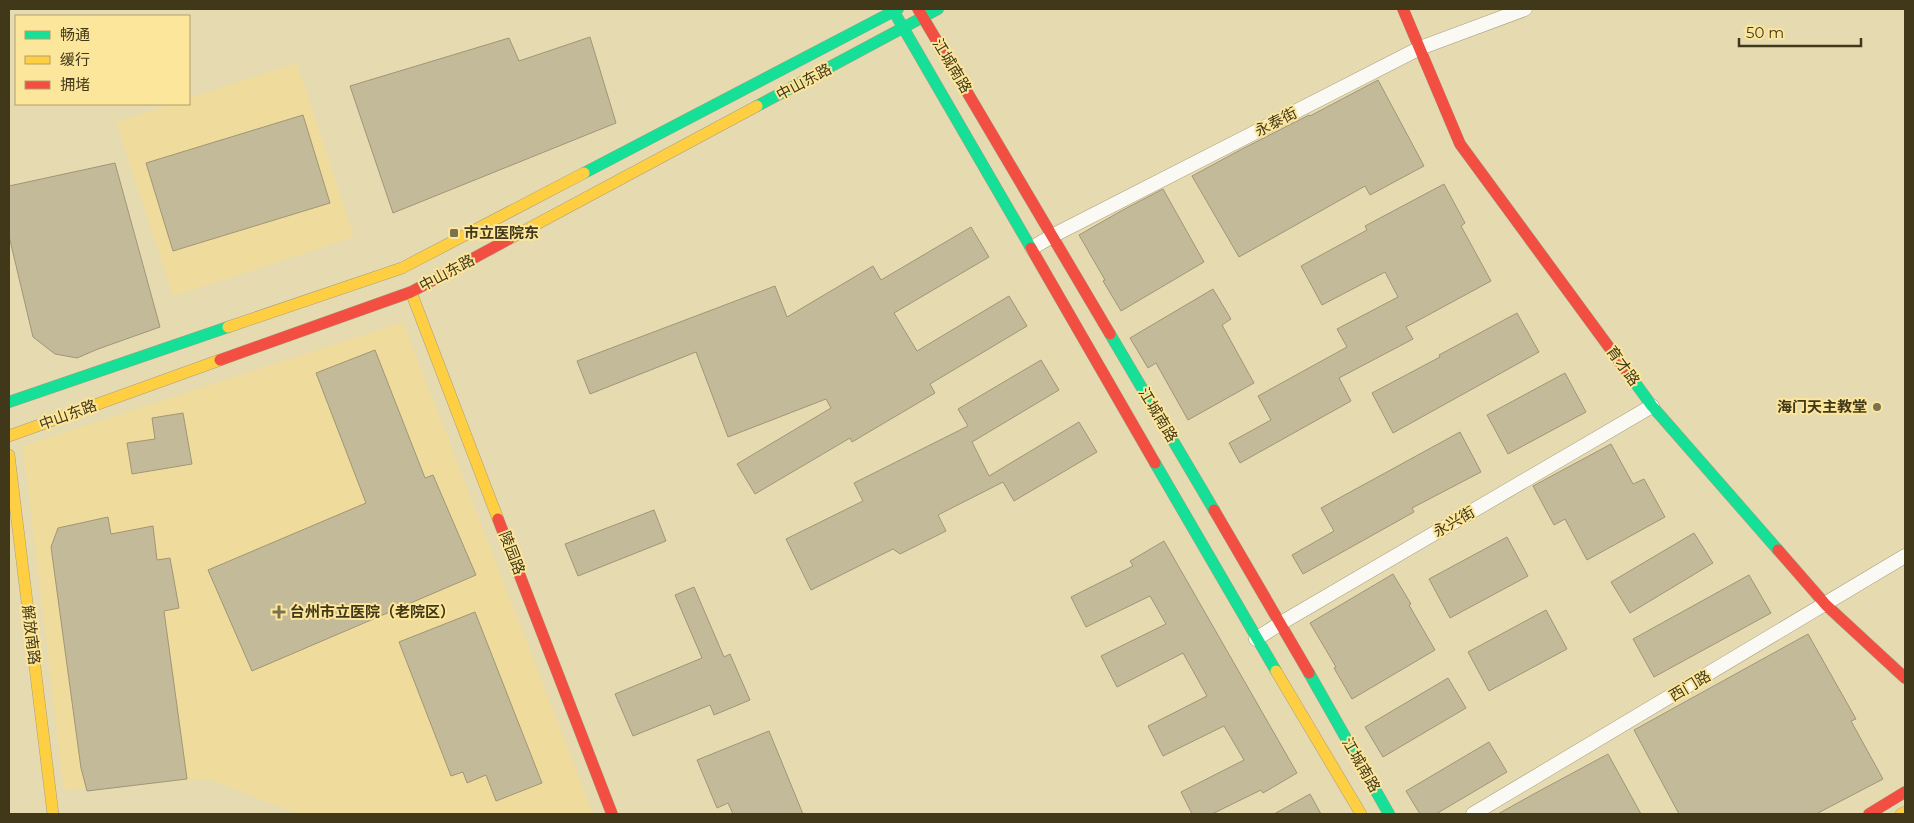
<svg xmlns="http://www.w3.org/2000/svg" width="1914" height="823" viewBox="0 0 1914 823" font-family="Montserrat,'Noto Sans SC',sans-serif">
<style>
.built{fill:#efdc9c}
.building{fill:#c3ba99;stroke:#a09676}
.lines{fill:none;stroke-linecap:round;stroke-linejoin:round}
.street-casing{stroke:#a89f7e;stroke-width:15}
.fast-casing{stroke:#a89f7e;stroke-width:12}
.slow-casing{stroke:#a89f7e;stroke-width:12}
.jam-casing{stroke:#a89f7e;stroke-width:12}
.street{stroke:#fbf9f3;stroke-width:14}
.fast{stroke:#16e098;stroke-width:11}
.slow{stroke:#ffcf43;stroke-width:11}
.jam{stroke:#f24e42;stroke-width:11}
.poi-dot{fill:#7b714e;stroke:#fce69b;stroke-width:2}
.labels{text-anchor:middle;stroke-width:4;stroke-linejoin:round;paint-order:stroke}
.street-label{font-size:15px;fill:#413819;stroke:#fce69b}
.poi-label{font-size:15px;font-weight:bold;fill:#413819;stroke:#fce69b;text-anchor:start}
</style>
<rect width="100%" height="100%" fill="#e6dab1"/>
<g class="built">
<polygon points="297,63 354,237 173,296 116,122 172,104 189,104 189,98"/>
<polygon points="403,322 593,814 299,814 208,779 64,790 23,446"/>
</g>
<g class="building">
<polygon points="590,37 616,123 393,213 350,86 509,38 519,61"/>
<polygon points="1378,80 1424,166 1370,195 1365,186 1239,257 1192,176 1242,149 1309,115 1310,116"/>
<polygon points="303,115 330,203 173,251 146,163"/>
<polygon points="115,163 160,327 98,349 77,358 55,354 33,337 9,236 9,186"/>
<polygon points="1444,184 1465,223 1461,226 1491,281 1406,327 1413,339 1339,378 1351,401 1240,463 1229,443 1271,420 1258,396 1347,347 1337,329 1398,297 1385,272 1322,305 1301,266 1367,230 1365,226"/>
<polygon points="1163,189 1204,262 1121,311 1103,281 1105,280 1079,235 1121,211"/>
<polygon points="971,227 989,257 894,313 917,351 1009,296 1027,326 930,384 935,393 852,442 850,438 755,494 737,464 831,408 826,399 728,437 696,352 590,394 577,361 775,286 787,317 873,266 881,280"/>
<polygon points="1213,289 1231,319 1222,325 1254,383 1188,420 1156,363 1148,368 1130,338"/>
<polygon points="1517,313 1539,352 1393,433 1372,393 1440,357 1439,355"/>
<polygon points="375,350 425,478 433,475 476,575 252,671 208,570 366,503 316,373"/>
<polygon points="1041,360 1059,390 972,442 989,476 1079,422 1097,452 1014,501 1003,482 938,515 946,531 900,554 893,549 811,590 786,539 863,501 854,483 968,426 958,409"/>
<polygon points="1565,373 1586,412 1508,454 1487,415"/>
<polygon points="183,413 192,464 132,474 127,443 155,439 152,418"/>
<polygon points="1460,432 1481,472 1412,508 1414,512 1303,574 1292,555 1334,531 1321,508"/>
<polygon points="1611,444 1633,484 1644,479 1665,517 1587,560 1565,519 1554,525 1533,486"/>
<polygon points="654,510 666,541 578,576 565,544"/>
<polygon points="108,517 111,534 153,526 157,560 170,558 179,608 164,611 187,779 87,791 81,768 51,547 58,528"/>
<polygon points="1694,533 1713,563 1630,613 1611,582"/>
<polygon points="1507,537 1528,576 1450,618 1429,579"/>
<polygon points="1164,541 1297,773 1263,793 1261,790 1212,814 1192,814 1181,792 1244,760 1224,726 1163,756 1148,726 1207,696 1183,653 1117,687 1101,656 1166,624 1150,596 1086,627 1071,597 1133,566 1130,561"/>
<polygon points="1393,574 1411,604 1409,605 1435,650 1352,699 1334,668 1336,667 1310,623"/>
<polygon points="1749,575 1771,613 1654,677 1633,639"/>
<polygon points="694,587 724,657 730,654 750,700 714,715 710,705 633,736 615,694 702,658 675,595"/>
<polygon points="1546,610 1567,649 1489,691 1468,652"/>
<polygon points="475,612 542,783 496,801 486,775 467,783 463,772 451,776 399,642"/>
<polygon points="1808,634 1856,719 1851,721 1883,779 1816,814 1679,814 1634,730"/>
<polygon points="1448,678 1466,708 1383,757 1365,727"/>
<polygon points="769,731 803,814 733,814 728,803 717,808 697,760"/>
<polygon points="1489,742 1507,772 1436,814 1420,814 1406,791"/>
<polygon points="1608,754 1641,814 1498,814 1530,796"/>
<polygon points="1310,794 1321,814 1274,814"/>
</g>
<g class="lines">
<g class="street-casing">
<g id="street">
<polyline points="1032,248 1052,236 1420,48 1525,9"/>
<polyline points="1256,639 1281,623 1652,406"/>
<polyline points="1473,814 1905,556"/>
</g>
</g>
<g class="fast-casing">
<g id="fast">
<polyline points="897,17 1031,248"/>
<polyline points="757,106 938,9"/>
<polyline points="584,173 898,9"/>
<polyline points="1110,334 1214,510"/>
<polyline points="1628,373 1652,406 1778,550"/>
<polyline points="9,402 228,327"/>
<polyline points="1155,463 1276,671"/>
<polyline points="1309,673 1389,814"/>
</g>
</g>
<g class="slow-casing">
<g id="slow">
<polyline points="509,239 757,106"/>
<polyline points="411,292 498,519"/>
<polyline points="228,327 402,268 584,173"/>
<polyline points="9,436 220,360"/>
<polyline points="9,455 53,814"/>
<polyline points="1276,671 1361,814"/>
<polyline points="1901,814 1905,812"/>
</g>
</g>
<g class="jam-casing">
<g id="jam">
<polyline points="918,9 1110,334"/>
<polyline points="1403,9 1460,144 1628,373"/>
<polyline points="1031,248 1155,463"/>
<polyline points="220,360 411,292 509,239"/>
<polyline points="1214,510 1309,673"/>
<polyline points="498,519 612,814"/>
<polyline points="1778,550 1826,605 1905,678"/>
<polyline points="1869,814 1905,792"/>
</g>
</g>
<use href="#street" class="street"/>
<use href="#fast" class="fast"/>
<use href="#slow" class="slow"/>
<use href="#jam" class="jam"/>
</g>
<g class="poi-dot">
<rect x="449" y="228" width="10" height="10" rx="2.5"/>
<circle cx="1877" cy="407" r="5"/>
<path d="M276.5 604.5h5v5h5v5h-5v5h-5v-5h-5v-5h5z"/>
</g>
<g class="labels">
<g class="street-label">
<text transform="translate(952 66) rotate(59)" y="5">江城南路</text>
<text transform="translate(804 82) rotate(-28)" y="5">中山东路</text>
<text transform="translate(1276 122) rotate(-27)" y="5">永泰街</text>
<text transform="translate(447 273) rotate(-28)" y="5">中山东路</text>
<text transform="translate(1623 366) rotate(54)" y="5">育才路</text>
<text transform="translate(68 415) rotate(-20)" y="5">中山东路</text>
<text transform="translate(1158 415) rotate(59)" y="5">江城南路</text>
<text transform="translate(1454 522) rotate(-30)" y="5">永兴街</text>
<text transform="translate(512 553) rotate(69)" y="5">陵园路</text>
<text transform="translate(31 635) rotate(83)" y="5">解放南路</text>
<text transform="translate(1690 686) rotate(-31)" y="5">西门路</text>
<text transform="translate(1361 765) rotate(60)" y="5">江城南路</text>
</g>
<g class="poi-label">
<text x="464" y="238">市立医院东</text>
<text x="1867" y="412" text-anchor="end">海门天主教堂</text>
<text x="290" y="617">台州市立医院（老院区）</text>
</g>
</g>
<rect width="1914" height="823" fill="none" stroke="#413819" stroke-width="20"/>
<rect x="15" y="15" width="175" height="90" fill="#fce69b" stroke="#b1a067"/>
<rect x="25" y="31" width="25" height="8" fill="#16e098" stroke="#b1a067"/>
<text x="60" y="40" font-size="15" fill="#413819">畅通</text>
<rect x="25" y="56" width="25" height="8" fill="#ffcf43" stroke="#b1a067"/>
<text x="60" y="65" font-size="15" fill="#413819">缓行</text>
<rect x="25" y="81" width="25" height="8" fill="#f24e42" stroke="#b1a067"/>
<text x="60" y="90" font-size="15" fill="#413819">拥堵</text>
<path d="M1739 38v8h122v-8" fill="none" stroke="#413819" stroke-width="2.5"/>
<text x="1746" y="38" font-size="15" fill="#413819" stroke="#fce69b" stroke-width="4" paint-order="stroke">50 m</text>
</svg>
